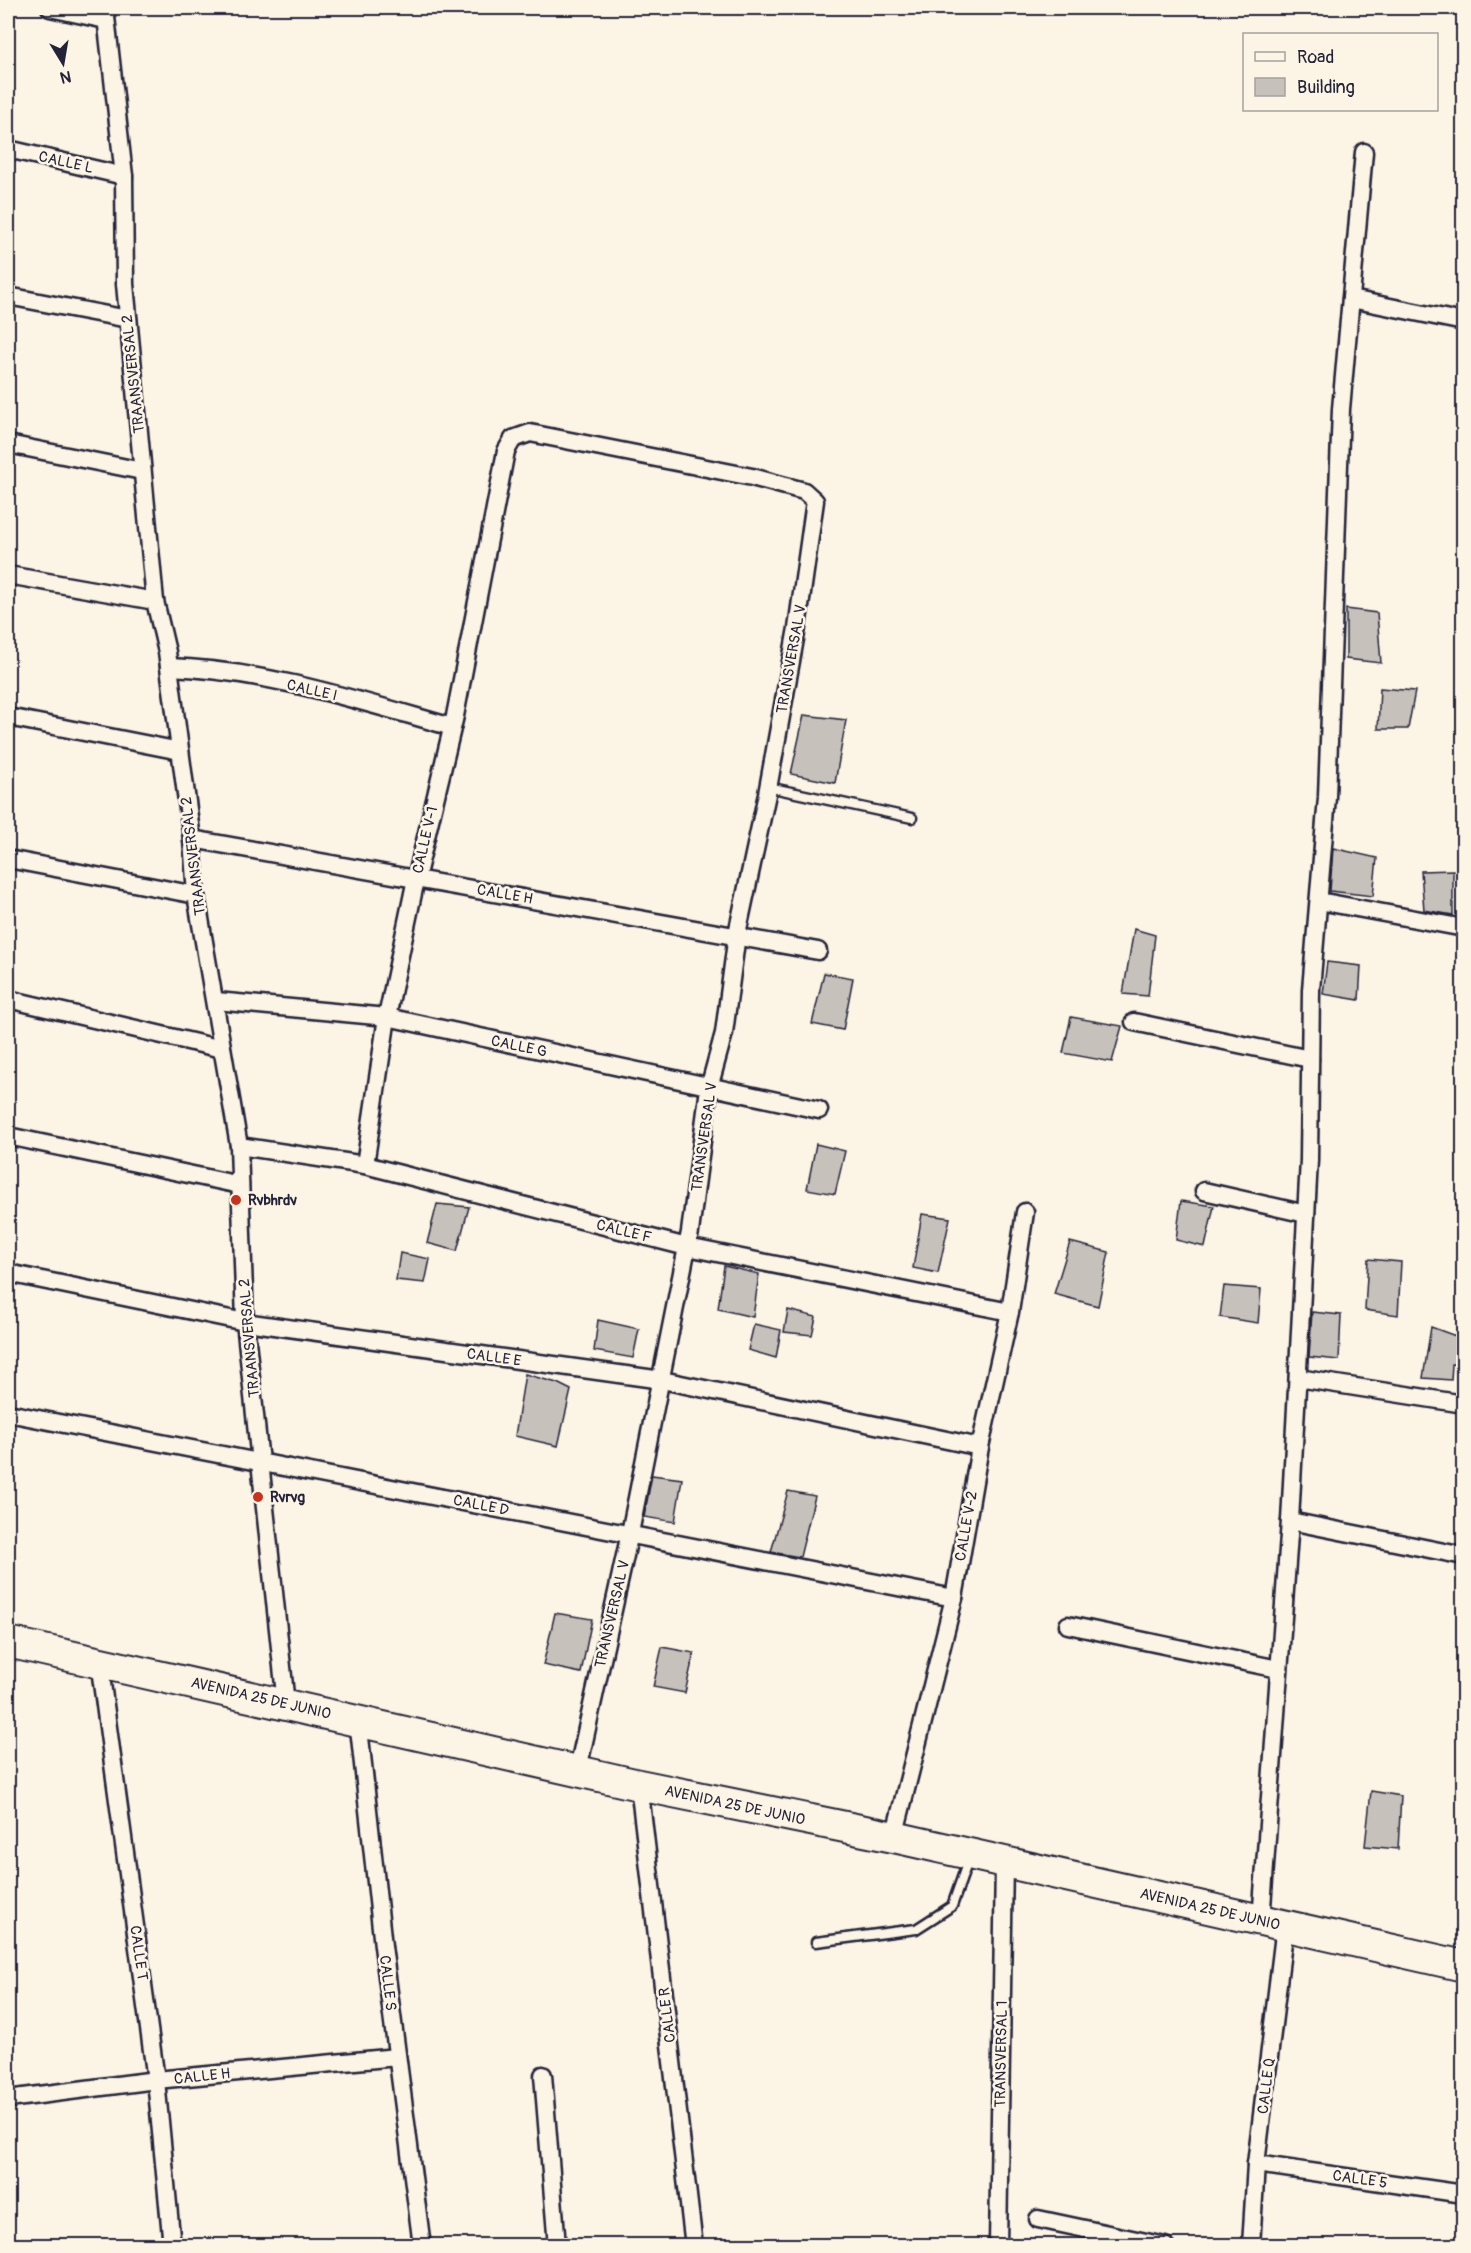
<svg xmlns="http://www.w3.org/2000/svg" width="1471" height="2253" viewBox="0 0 1471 2253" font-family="Pangolin,sans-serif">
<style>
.building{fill:#c6c1bb;stroke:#22223b;stroke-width:1.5}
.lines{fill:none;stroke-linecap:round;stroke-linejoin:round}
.lane-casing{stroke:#22223b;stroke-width:13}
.street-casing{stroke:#22223b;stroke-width:21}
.highway-casing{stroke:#22223b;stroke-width:34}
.lane{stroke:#fcf5e5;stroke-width:8}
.street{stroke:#fcf5e5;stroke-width:16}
.highway{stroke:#fcf5e5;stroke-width:30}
.poi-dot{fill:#c8321e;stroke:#fcf5e5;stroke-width:2}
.labels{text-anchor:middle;stroke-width:5;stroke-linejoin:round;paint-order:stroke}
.street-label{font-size:15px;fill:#22223b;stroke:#fcf5e5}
.poi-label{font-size:15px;font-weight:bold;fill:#22223b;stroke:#fcf5e5;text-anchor:start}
</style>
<rect width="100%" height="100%" fill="#fcf5e5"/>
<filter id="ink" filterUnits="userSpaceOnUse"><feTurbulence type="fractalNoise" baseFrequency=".0167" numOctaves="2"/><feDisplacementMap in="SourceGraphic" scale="12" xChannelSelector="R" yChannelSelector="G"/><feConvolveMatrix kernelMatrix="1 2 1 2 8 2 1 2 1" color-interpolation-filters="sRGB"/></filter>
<g filter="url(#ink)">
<g class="building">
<polygon points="1346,609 1377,613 1381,663 1346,659"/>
<polygon points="1380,688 1415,691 1408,729 1378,729"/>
<polygon points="804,715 846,720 835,783 791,774"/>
<polygon points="1333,848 1377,858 1373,896 1330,891"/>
<polygon points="1453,870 1453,915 1424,910 1421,871"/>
<polygon points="1134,929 1155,935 1148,996 1123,994"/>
<polygon points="1327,962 1361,966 1359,1000 1323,994"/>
<polygon points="824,973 853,978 843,1030 812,1024"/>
<polygon points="1071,1017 1122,1026 1112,1062 1063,1053"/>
<polygon points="816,1144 845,1151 835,1194 807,1189"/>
<polygon points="1181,1201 1214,1206 1205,1247 1176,1240"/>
<polygon points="437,1204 469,1207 457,1251 427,1243"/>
<polygon points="922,1214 950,1218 938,1273 913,1268"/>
<polygon points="1070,1242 1109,1252 1098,1306 1054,1294"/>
<polygon points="400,1253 430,1259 425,1283 396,1280"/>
<polygon points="1368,1259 1401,1262 1398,1315 1365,1310"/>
<polygon points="724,1266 759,1274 753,1317 718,1309"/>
<polygon points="1224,1286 1261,1289 1258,1323 1220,1317"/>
<polygon points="788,1310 816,1317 812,1335 784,1332"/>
<polygon points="1312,1312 1341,1315 1339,1360 1309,1357"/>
<polygon points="598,1320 639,1329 633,1358 594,1351"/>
<polygon points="754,1324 781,1330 776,1358 748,1350"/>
<polygon points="1431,1327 1464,1339 1464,1365 1452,1364 1451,1380 1423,1378"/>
<polygon points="525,1374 557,1383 571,1390 558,1446 515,1436"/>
<polygon points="652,1475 682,1479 675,1522 644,1517"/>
<polygon points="788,1491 815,1496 800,1557 771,1552"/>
<polygon points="555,1613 592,1619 581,1673 543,1665"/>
<polygon points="662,1647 694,1653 685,1693 653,1687"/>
<polygon points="1371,1791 1401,1796 1398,1849 1365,1846"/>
</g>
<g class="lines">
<g class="lane-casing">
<g id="lane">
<polyline points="768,787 912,818"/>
<polyline points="816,1942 916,1929 952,1906 969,1858"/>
</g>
</g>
<g class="street-casing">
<g id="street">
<polyline points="50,8 106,20"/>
<polyline points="105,8 124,176 125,284 155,601 167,652 192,839 196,895 239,1146 245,1322 286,1704"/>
<polyline points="8,149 124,176"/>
<polyline points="8,296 128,319"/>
<polyline points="1351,299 1464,322"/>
<polyline points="8,444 142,471"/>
<polyline points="8,575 155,601"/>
<path d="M 169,667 C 265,670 360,701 452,727"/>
<polyline points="8,717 180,751"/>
<polyline points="192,839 818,951"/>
<polyline points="8,859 196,895"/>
<polyline points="1319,901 1464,928"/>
<polyline points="8,999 222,1049"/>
<polyline points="216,1001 387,1017 819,1110"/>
<polyline points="1134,1022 1310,1059"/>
<polyline points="8,1136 240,1185"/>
<polyline points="239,1146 365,1165 687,1247 1010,1312"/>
<polyline points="365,1165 387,1017 416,879 455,716 506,451 513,439 530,433 752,477 804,491 815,501 797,628 767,794 737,934 724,1033 709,1088 690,1232 630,1533 578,1769"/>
<polyline points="1204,1191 1306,1214"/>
<polyline points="8,1273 245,1322 662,1380 980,1447"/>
<polyline points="1298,1378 1464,1404"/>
<polyline points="8,1413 954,1598"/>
<polyline points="1290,1521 1464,1556"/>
<polyline points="1068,1625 1278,1669"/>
<polyline points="99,1661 156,2080 172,2246"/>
<polyline points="358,1719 383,1946 422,2246"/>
<polyline points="639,1785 694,2246"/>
<polyline points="894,1837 954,1598 980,1447 1010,1312 1025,1212"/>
<polyline points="1261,1921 1290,1521 1309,1160 1311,990 1327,797 1341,409 1364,152"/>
<polyline points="543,2075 557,2246"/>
<polyline points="8,2099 156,2080 397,2057"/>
<polyline points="1256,2164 1464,2194"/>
<polyline points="1038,2219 1165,2246"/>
<polyline points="998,2246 1004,1862"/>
<polyline points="1251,2246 1256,2164 1285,1926"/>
</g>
</g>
<g class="highway-casing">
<polyline id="highway" points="8,1642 639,1785 894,1837 1464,1966"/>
</g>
<use href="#lane" class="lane"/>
<use href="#street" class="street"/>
<use href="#highway" class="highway"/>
</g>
</g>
<g class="poi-dot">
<circle cx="236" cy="1200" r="6"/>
<circle cx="258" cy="1497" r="6"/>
</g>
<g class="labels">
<g class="street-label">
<text transform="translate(66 162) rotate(13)" y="5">CALLE L</text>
<text transform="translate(133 374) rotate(-96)" y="5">TRAANSVERSAL 2</text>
<text transform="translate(791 659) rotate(-80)" y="5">TRANSVERSAL V</text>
<text transform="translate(312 690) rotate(13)" y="5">CALLE I</text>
<text transform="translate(425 840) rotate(-77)" y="5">CALLE V-1</text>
<text transform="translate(193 856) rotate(-97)" y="5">TRAANSVERSAL 2</text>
<text transform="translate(505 894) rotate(10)" y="5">CALLE H</text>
<text transform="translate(519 1046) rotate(12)" y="5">CALLE G</text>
<text transform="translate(704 1137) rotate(-82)" y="5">TRANSVERSAL V</text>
<text transform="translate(624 1231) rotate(14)" y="5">CALLE F</text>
<text transform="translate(249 1338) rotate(-95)" y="5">TRAANSVERSAL 2</text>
<text transform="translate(494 1357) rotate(8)" y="5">CALLE E</text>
<text transform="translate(481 1505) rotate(11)" y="5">CALLE D</text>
<text transform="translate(966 1526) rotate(-80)" y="5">CALLE V-2</text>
<text transform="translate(612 1614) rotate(-77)" y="5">TRANSVERSAL V</text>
<text transform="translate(261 1698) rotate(13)" y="5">AVENIDA 25 DE JUNIO</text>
<text transform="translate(735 1805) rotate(12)" y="5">AVENIDA 25 DE JUNIO</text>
<text transform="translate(1210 1909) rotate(13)" y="5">AVENIDA 25 DE JUNIO</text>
<text transform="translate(139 1953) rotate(82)" y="5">CALLE T</text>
<text transform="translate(388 1983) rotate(83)" y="5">CALLE S</text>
<text transform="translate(667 2015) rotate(-97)" y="5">CALLE R</text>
<text transform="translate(1001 2054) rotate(-89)" y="5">TRANSVERSAL 1</text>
<text transform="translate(202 2076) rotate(-6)" y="5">CALLE H</text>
<text transform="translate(1266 2086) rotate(-83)" y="5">CALLE Q</text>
<text transform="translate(1360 2179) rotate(8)" y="5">CALLE 5</text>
</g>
<g class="poi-label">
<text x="248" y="1205">Rvbhrdv</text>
<text x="270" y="1502">Rvrvg</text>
</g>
</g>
<rect width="1471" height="2253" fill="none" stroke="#fcf5e5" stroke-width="30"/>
<rect x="15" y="15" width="1441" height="2223" fill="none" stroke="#22223b" stroke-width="2" filter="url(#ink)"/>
<rect x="1243" y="33" width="195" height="78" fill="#fcf5e5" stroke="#a5a1a1" stroke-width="1.5"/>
<rect x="1255" y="52" width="30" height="9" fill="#fcf5e5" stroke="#a5a1a1" stroke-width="1.5"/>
<text x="1297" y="63" font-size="18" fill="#22223b">Road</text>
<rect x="1255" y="78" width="30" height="18" fill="#c6c1bb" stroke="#a5a1a1" stroke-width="1.5"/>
<text x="1297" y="93" font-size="18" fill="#22223b">Building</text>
<g transform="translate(63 63) rotate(169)" stroke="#fcf5e5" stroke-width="4.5" paint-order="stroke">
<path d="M0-4.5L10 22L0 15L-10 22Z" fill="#22223b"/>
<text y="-9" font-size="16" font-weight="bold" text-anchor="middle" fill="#22223b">N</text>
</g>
</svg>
